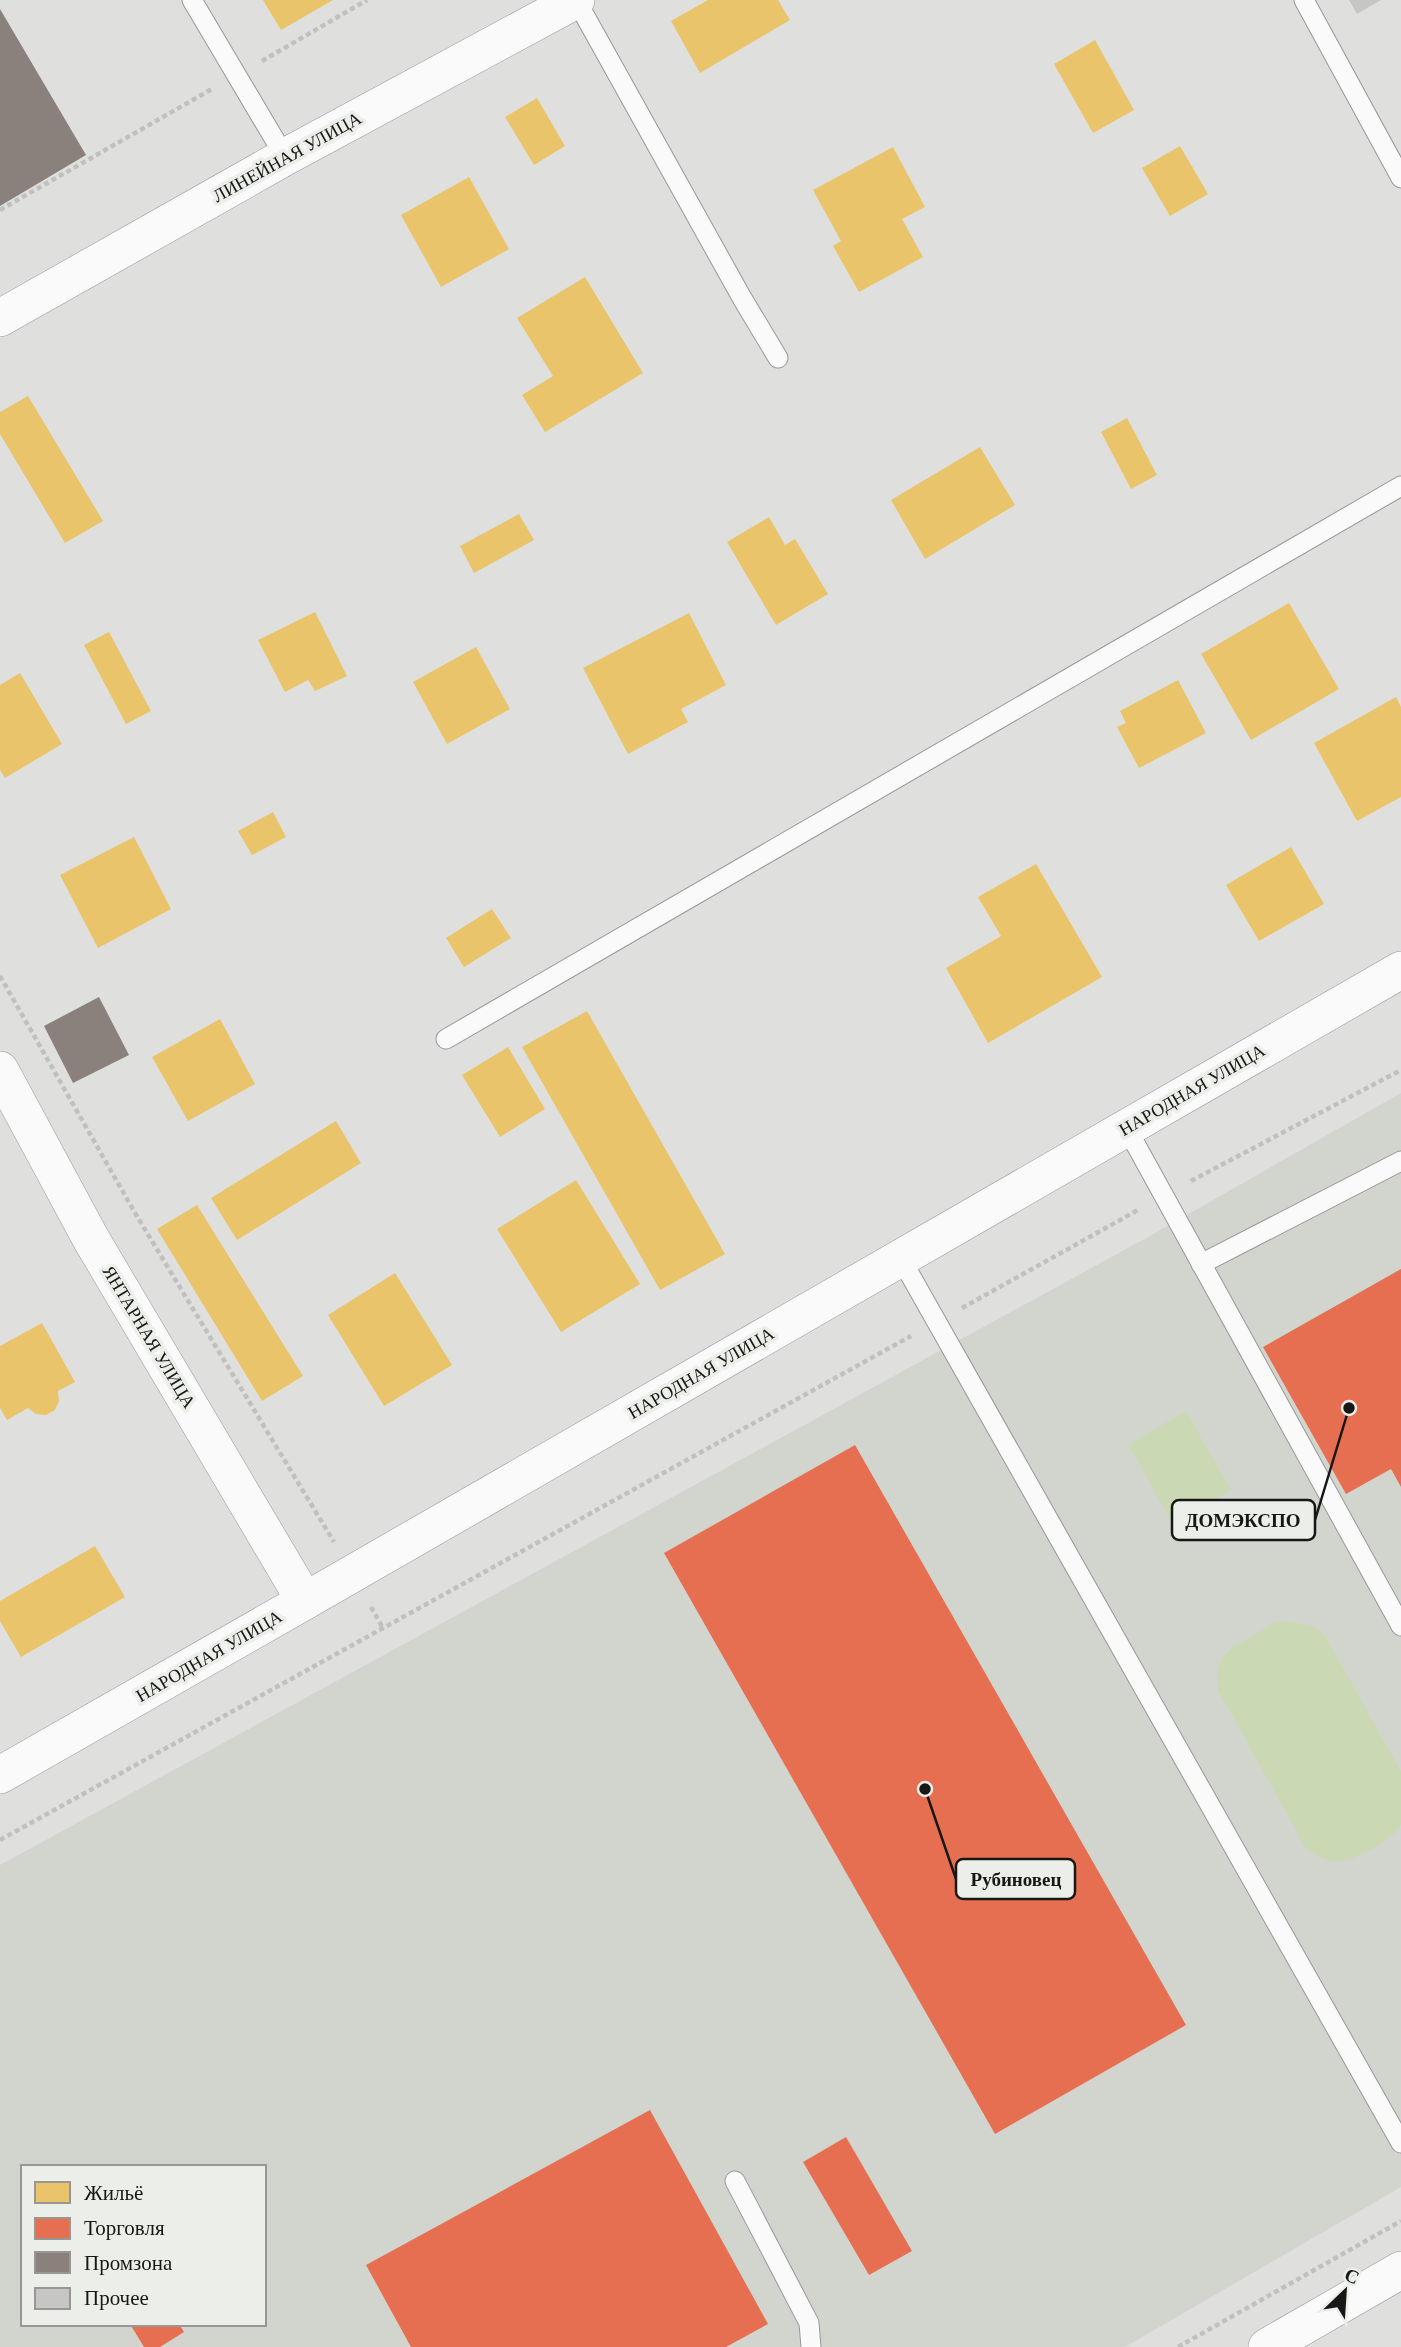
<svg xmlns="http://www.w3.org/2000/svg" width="1401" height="2347" viewBox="0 0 1401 2347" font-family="Georgia,serif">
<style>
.built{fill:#d2d5ce;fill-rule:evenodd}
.green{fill:#cad9b4}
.homes{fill:#e9c46a}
.shops{fill:#e76f51}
.industry{fill:#8a817c}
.building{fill:#c6c7c5}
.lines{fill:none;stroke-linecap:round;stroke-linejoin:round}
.lane-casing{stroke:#979796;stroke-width:21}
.street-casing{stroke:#979796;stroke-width:38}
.path{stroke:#bfc0bf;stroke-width:4.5;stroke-dasharray:5 3.5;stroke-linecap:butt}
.lane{stroke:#fafafa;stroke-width:19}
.street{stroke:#fafafa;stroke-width:37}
.labels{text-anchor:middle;stroke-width:7;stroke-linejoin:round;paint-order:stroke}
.street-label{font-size:18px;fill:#171816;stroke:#eceeea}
.leader{fill:none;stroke:#171816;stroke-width:2.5}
.callout-dot{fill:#171816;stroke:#eceeea;stroke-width:2.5}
.callout{fill:#eceeea;stroke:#171816;stroke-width:2.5}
.callout-label{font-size:19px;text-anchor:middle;font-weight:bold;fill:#171816}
</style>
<rect width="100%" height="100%" fill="#dfe0de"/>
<path class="built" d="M 1401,1093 L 1401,2187 L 1125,2347 L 0,2347 L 0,1865 L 1148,1237 ZM 23,2167 L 264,2167 L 264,2324 L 23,2324 Z"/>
<g class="green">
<polygon points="1186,1411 1231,1490 1173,1524 1128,1445"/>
<path d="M 1290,1621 L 1315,1627 L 1326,1637 L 1401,1771 L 1401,1825 C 1392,1841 1358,1859 1340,1861 C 1327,1863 1315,1855 1305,1847 L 1218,1690 L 1217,1672 L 1222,1658 L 1231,1648 L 1275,1622 Z"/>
</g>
<g class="homes">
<polygon points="263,0 333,0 281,30"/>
<polygon points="708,0 778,0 790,20 700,73 671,21"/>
<polygon points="1095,40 1134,110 1093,133 1054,64"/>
<polygon points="537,98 565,146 534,165 505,117"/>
<polygon points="1180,146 1208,194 1170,216 1142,168"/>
<polygon points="893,147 925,207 902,219 923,257 859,292 833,246 841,241 813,190"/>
<polygon points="469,177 509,249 441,287 401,215"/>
<polygon points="585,277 643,373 545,432 522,395 553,376 517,318"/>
<polygon points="28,396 103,521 65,543 0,434 0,412"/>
<polygon points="1127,418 1157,475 1131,489 1101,432"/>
<polygon points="980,447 1015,505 925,559 891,500"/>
<polygon points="519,514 534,540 474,573 460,546"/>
<polygon points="769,517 785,545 795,539 828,594 776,625 727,542"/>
<polygon points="1289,603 1339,689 1251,740 1201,654"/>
<polygon points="315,612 347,676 315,691 308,680 285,692 258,640"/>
<polygon points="689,613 726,685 681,709 688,722 628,754 583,668"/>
<polygon points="109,632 151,711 126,724 84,645"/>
<polygon points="476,647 510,709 447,744 413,682"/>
<polygon points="20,673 62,744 5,778 0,770 0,685"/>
<polygon points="1178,680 1206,733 1139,768 1117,727 1126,723 1120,711"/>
<polygon points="1396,697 1401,707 1401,797 1357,821 1314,743"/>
<polygon points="273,812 286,837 252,855 238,831"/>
<polygon points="134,837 171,909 98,948 60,875"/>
<polygon points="1291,847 1324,904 1259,941 1226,885"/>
<polygon points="1036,864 1102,977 988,1043 946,968 1001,936 978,897"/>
<polygon points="492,909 511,938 464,967 446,938"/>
<polygon points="587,1011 725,1254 660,1290 522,1047"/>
<polygon points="220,1019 255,1084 188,1121 152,1057"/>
<polygon points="508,1047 545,1109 500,1137 462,1075"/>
<polygon points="336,1121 361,1163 237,1240 211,1198"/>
<polygon points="576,1180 640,1284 561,1332 497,1229"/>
<polygon points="197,1205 303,1376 262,1401 157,1229"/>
<polygon points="395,1273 452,1365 384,1406 328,1315"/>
<polygon points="42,1323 75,1382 58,1391 59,1401 55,1410 46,1415 36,1414 28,1408 7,1420 0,1408 0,1346"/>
<polygon points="95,1546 125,1597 21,1657 0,1621 0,1601"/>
</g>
<g class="shops">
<polygon points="1401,1269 1401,1487 1391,1469 1346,1494 1263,1347"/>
<polygon points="855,1445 1186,2025 995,2134 664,1553"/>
<polygon points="650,2110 768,2324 726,2347 411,2347 366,2265"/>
<polygon points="846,2137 912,2251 869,2275 803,2162"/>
<polygon points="130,2324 179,2324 184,2332 160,2347 144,2347"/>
</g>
<g class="industry">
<polygon points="0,9 86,155 0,206"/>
<polygon points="99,997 129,1055 73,1083 44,1026"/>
</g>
<polygon class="building" points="1349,0 1381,0 1357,14"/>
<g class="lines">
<g class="lane-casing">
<g id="lane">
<polyline points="192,0 285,157"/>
<polyline points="576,0 742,298 778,358"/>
<polyline points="1304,0 1401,178"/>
<polyline points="446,1039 1401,486"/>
<polyline points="1126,1127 1401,1626"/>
<polyline points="900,1257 1401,2143"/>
<polyline points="1201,1264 1401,1161"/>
<polyline points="735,2181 809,2323 811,2347"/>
</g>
</g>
<g class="street-casing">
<g id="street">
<polyline points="0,318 285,157 576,0"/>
<polyline points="0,1070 91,1239 305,1601"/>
<polyline points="0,1775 305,1601 1401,970"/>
<polyline points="1267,2347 1401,2270"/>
</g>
</g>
<g class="path">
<polyline points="262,61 367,0"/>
<polyline points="0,210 212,89"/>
<polyline points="0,976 135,1213 334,1542"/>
<polyline points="1191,1181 1401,1070"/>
<polyline points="962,1308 1138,1210"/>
<polyline points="371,1607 383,1628"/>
<polyline points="0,1840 911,1336"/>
<polyline points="1178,2347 1401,2221"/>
</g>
<use href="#lane" class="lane"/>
<use href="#street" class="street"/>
</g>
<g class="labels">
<g class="street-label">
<text transform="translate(287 157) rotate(-29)" y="6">ЛИНЕЙНАЯ УЛИЦА</text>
<text transform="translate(1192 1090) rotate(-30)" y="6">НАРОДНАЯ УЛИЦА</text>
<text transform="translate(149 1337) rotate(59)" y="6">ЯНТАРНАЯ УЛИЦА</text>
<text transform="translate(701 1373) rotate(-30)" y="6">НАРОДНАЯ УЛИЦА</text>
<text transform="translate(209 1656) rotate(-30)" y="6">НАРОДНАЯ УЛИЦА</text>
</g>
</g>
<path class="leader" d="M1349 1408L1315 1520M925 1789L956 1879"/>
<g class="callout-dot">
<circle cx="1349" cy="1408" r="7"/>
<circle cx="925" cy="1789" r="7"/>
</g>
<g class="callout">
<rect x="1172" y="1500" width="143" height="40" rx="7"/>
<rect x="956" y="1859" width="119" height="40" rx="7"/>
</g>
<g class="callout-label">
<text x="1243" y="1527">ДОМЭКСПО</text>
<text x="1016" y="1886">Рубиновец</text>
</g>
<rect x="21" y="2165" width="245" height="161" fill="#eceeea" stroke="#979895" stroke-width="2"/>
<rect x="35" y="2182" width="35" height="21" fill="#e9c46a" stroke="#979895" stroke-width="2"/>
<text x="84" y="2200" font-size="21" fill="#171816">Жильё</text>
<rect x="35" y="2218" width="35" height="21" fill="#e76f51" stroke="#979895" stroke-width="2"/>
<text x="84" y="2235" font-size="21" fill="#171816">Торговля</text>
<rect x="35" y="2252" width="35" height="21" fill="#8a817c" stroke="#979895" stroke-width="2"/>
<text x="84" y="2270" font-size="21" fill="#171816">Промзона</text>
<rect x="35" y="2288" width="35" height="21" fill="#c6c7c5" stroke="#979895" stroke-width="2"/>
<text x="84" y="2305" font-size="21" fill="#171816">Прочее</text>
<g transform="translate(1345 2291) rotate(25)" stroke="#eceeea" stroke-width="5" paint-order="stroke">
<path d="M0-5L12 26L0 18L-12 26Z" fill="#171816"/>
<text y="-10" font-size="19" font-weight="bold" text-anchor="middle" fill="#171816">С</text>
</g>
</svg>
